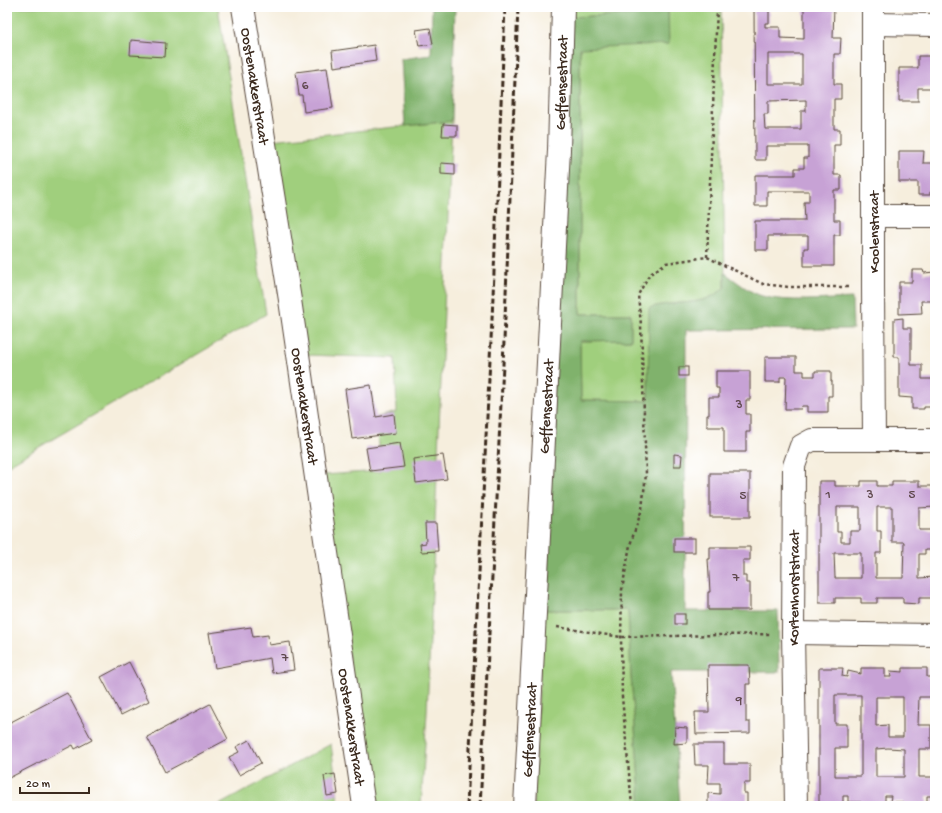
<svg xmlns="http://www.w3.org/2000/svg" width="942" height="813" viewBox="0 0 942 813" font-family="'Gochi Hand',sans-serif">
<style>
.green{fill:#a0cf7d;stroke:#6e7c4e}
.forest{fill:#80b26c;stroke:#5e6e45}
.building{fill:#c7a2d5;fill-rule:evenodd}
.lines{fill:none;stroke-linecap:round;stroke-linejoin:round}
.street-casing{stroke:#57473b;stroke-width:24}
.path{stroke:#57473b;stroke-width:2.5;stroke-dasharray:3 3;stroke-linecap:butt}
.street{stroke:#fff;stroke-width:22}
.rail{stroke:#3b2a1e;stroke-width:3;stroke-dasharray:6 3;stroke-linecap:butt}
.labels{text-anchor:middle;stroke-width:3;stroke-linejoin:round;paint-order:stroke}
.number-label{font-size:13px;fill:#5e484c}
.street-label{font-size:15px;fill:#3b2a1e;stroke:#fff}
</style>
<rect width="100%" height="100%" fill="#fff"/>
<filter id="ink" filterUnits="userSpaceOnUse"><feTurbulence type="fractalNoise" baseFrequency=".025" numOctaves="2"/><feDisplacementMap in="SourceGraphic" scale="8" xChannelSelector="R" yChannelSelector="G"/><feConvolveMatrix kernelMatrix="1 2 1 2 8 2 1 2 1" color-interpolation-filters="sRGB"/></filter>
<filter id="wash" filterUnits="userSpaceOnUse"><feTurbulence type="fractalNoise" baseFrequency=".012" numOctaves="4" result="noise"/><feDisplacementMap in="SourceGraphic" scale="16" xChannelSelector="R" yChannelSelector="G"/><feGaussianBlur stdDeviation="0.9" result="paint"/><feColorMatrix in="noise" values="0 0 0 0 0 0 0 0 0 0 0 0 0 0 0 0 0 1.4 0 .05"/><feComposite in="paint" operator="in"/></filter>
<g filter="url(#wash)">
<rect width="100%" height="100%" fill="#f6eedd"/>
<g class="green">
<polygon points="7,7 218,7 266,314 7,466"/>
<polygon points="569,7 645,7 645,14 569,17"/>
<path d="M 668,7 L 721,7 L 725,287 C 703,309 676,299 650,308 L 648,401 L 581,400 L 580,341 L 631,340 L 631,314 L 580,314 L 580,47 L 668,44 Z"/>
<polygon points="452,121 427,712 421,806 370,806 323,475 381,471 377,417 397,412 395,358 305,355 271,140"/>
<polygon points="543,610 628,610 631,675 641,806 533,806"/>
<polygon points="331,744 339,806 217,806"/>
</g>
<g class="forest">
<polygon points="432,7 455,7 452,121 405,126 401,59 431,55"/>
<path d="M 645,7 L 668,7 L 669,44 L 580,48 L 580,314 L 631,314 L 631,340 L 580,341 L 581,400 L 648,401 L 649,308 C 676,299 703,309 725,287 L 725,273 C 736,281 749,292 762,296 C 786,303 826,299 852,298 L 853,329 L 686,330 L 685,611 L 778,611 L 779,672 L 671,672 L 680,806 L 641,806 L 631,675 L 628,610 L 543,610 L 569,17 L 644,14 Z"/>
</g>
<g id="blocks">
<g class="building">
<path d="M 754,7 L 769,7 L 769,23 L 765,23 L 765,27 L 780,27 L 780,38 L 804,39 L 804,7 L 834,7 L 833,38 L 841,38 L 840,54 L 834,54 L 834,84 L 841,84 L 841,99 L 834,99 L 834,129 L 840,129 L 840,145 L 834,145 L 834,175 L 841,175 L 841,190 L 834,190 L 834,220 L 840,220 L 840,235 L 834,235 L 834,266 L 804,266 L 804,248 L 808,248 L 808,236 L 768,236 L 768,250 L 755,250 L 755,221 L 805,221 L 804,202 L 809,202 L 809,191 L 767,191 L 767,206 L 755,206 L 755,175 L 795,175 L 795,168 L 804,168 L 804,158 L 808,158 L 808,146 L 766,146 L 766,160 L 755,160 ZM 768,54 L 802,54 L 802,84 L 768,84 ZM 806,100 L 806,111 L 801,111 L 801,129 L 765,129 L 764,114 L 768,114 L 768,101 Z"/>
<polygon points="430,28 433,44 419,46 416,30"/>
<polygon points="131,40 166,43 165,57 130,55"/>
<polygon points="374,45 376,61 334,67 332,51"/>
<polygon points="918,56 930,56 930,58 935,58 935,88 918,88 918,101 899,101 899,68 918,68"/>
<polygon points="327,68 333,108 304,112 302,95 299,95 296,72"/>
<polygon points="443,124 457,125 457,136 442,136"/>
<polygon points="899,151 924,151 923,163 935,163 935,192 930,192 930,195 918,195 918,182 899,182"/>
<polygon points="441,163 455,164 455,175 441,174"/>
<polygon points="912,270 923,270 924,273 935,272 935,301 921,301 922,313 899,314 899,282 912,282"/>
<polygon points="903,318 903,328 911,328 911,365 922,365 922,379 935,379 935,407 924,407 924,409 912,409 912,398 899,397 899,357 894,357 894,319"/>
<polygon points="765,357 796,357 796,371 804,371 804,376 815,376 815,371 831,371 831,381 832,381 832,396 828,396 828,412 807,412 807,406 802,406 801,409 785,409 786,377 780,377 780,382 765,382"/>
<rect x="679" y="367" width="9" height="9"/>
<polygon points="716,371 750,371 750,400 746,400 746,414 750,414 750,432 746,432 746,452 724,452 724,427 707,427 707,415 709,415 709,397 719,397 719,388 716,388"/>
<polygon points="371,385 376,417 394,414 396,433 352,439 345,389"/>
<polygon points="400,443 404,467 370,471 366,448"/>
<polygon points="674,454 682,455 681,466 674,466"/>
<polygon points="443,455 447,479 416,483 413,459"/>
<rect x="710" y="473" width="40" height="44"/>
<path d="M 819,481 L 835,481 L 835,486 L 861,486 L 861,481 L 877,481 L 877,486 L 892,486 L 892,481 L 919,481 L 919,486 L 935,486 L 935,507 L 919,508 L 919,530 L 935,530 L 935,550 L 925,550 L 925,554 L 919,554 L 919,578 L 935,577 L 935,598 L 919,598 L 919,604 L 903,603 L 903,598 L 877,598 L 877,603 L 861,603 L 861,598 L 835,598 L 835,603 L 819,603 ZM 837,507 L 860,507 L 860,531 L 850,531 L 850,542 L 841,542 L 841,532 L 837,532 ZM 877,507 L 892,507 L 892,542 L 904,542 L 903,578 L 876,578 L 876,553 L 881,553 L 881,531 L 877,531 ZM 834,553 L 861,553 L 861,578 L 835,578 Z"/>
<polygon points="425,523 436,523 438,551 421,552 420,544 426,543"/>
<rect x="674" y="538" width="21" height="14"/>
<polygon points="710,547 750,547 750,560 743,560 743,576 746,576 746,583 750,583 750,610 708,610 708,592 710,592 708,559 710,559"/>
<rect x="675" y="614" width="10" height="10"/>
<polygon points="251,627 253,637 268,635 269,645 290,642 294,670 272,673 270,658 215,668 209,633"/>
<polygon points="129,662 149,701 121,715 101,677"/>
<polygon points="708,665 749,665 750,684 746,684 746,722 750,722 750,733 696,734 695,712 709,712"/>
<path d="M 819,668 L 843,668 L 842,676 L 847,677 L 848,671 L 861,674 L 861,668 L 885,668 L 885,677 L 891,677 L 890,671 L 903,672 L 903,668 L 927,668 L 927,677 L 933,677 L 933,671 L 935,671 L 935,697 L 919,697 L 918,725 L 931,725 L 931,749 L 919,749 L 919,777 L 935,777 L 935,802 L 933,802 L 933,796 L 927,796 L 927,805 L 904,805 L 903,802 L 890,802 L 891,796 L 885,796 L 885,805 L 861,805 L 861,802 L 848,802 L 848,796 L 843,796 L 843,805 L 819,805 ZM 835,695 L 861,695 L 861,776 L 835,776 L 835,748 L 847,748 L 847,724 L 835,724 ZM 876,697 L 903,697 L 903,737 L 888,737 L 888,725 L 876,726 ZM 888,748 L 904,749 L 904,777 L 876,777 L 876,749 Z"/>
<polygon points="67,693 92,740 75,749 73,745 7,779 7,724"/>
<polygon points="210,704 228,739 165,772 147,737"/>
<polygon points="675,727 687,728 687,743 674,744"/>
<polygon points="249,740 261,763 239,775 229,757 239,752 236,747"/>
<polygon points="694,744 724,744 724,764 750,764 750,783 744,783 744,793 747,793 747,806 708,806 708,793 720,794 720,783 708,783 709,765 695,765"/>
<polygon points="335,774 338,794 327,796 324,776"/>
</g>
</g>
</g>
<g filter="url(#ink)">
<use href="#blocks" fill-opacity="0" stroke="#57473b" stroke-width="1"/>
<g class="lines">
<g class="street-casing">
<g id="street">
<path id="s1" d="M 243,7 L 290,300 L 364,806"/>
<polyline points="873,7 873,287 874,440"/>
<polyline points="873,24 935,25"/>
<polyline points="873,216 935,216"/>
<polyline points="793,633 935,635"/>
<path id="s2" d="M 525,806 L 559,150 L 563,7"/>
<path id="s3" d="M 796,806 L 793,633 L 794,466 L 801,446 L 812,440 L 935,440"/>
</g>
</g>
<g class="path">
<polyline points="707,257 717,7"/>
<polyline points="557,627 621,637 771,634"/>
<polyline points="632,806 622,697 621,637 622,590 630,545 642,509 646,474 641,325 638,295 649,275 666,263 707,257 763,284 789,287 850,287"/>
</g>
<use href="#street" class="street"/>
<g class="rail">
<polyline points="467,806 492,320 505,7"/>
<polyline points="480,806 503,365 518,7"/>
</g>
</g>
</g>
<g class="labels">
<g class="number-label">
<text x="305" y="89">6</text>
<text x="739" y="408">3</text>
<text x="828" y="498">1</text>
<text x="870" y="498">3</text>
<text x="912" y="498">5</text>
<text x="743" y="499">5</text>
<text x="736" y="581">7</text>
<text x="285" y="661">7</text>
<text x="739" y="704">9</text>
</g>
<g class="street-label">
<text dy="5" stroke="none"><textPath href="#s2" startOffset="724">Geffensestraat</textPath></text>
<text dy="5" stroke="none"><textPath href="#s1" startOffset="80">Oostenakkerstraat</textPath></text>
<text transform="translate(873 232) rotate(-90)" y="5">Koolenstraat</text>
<text dy="5" stroke="none"><textPath href="#s1" startOffset="404">Oostenakkerstraat</textPath></text>
<text dy="5" stroke="none"><textPath href="#s2" startOffset="400">Geffensestraat</textPath></text>
<text dy="5" stroke="none"><textPath href="#s3" startOffset="218">Kortenhorststraat</textPath></text>
<text dy="5" stroke="none"><textPath href="#s1" startOffset="728">Oostenakkerstraat</textPath></text>
<text dy="5" stroke="none"><textPath href="#s2" startOffset="76">Geffensestraat</textPath></text>
</g>
</g>
<rect width="942" height="813" fill="none" stroke="#fff" stroke-width="24"/>
<path d="M20 787v6h69v-6" fill="none" stroke="#3b2a1e" stroke-width="2"/>
<text x="26" y="787" font-size="12" fill="#3b2a1e" stroke="#ffffff" stroke-width="3" paint-order="stroke">20 m</text>
</svg>
